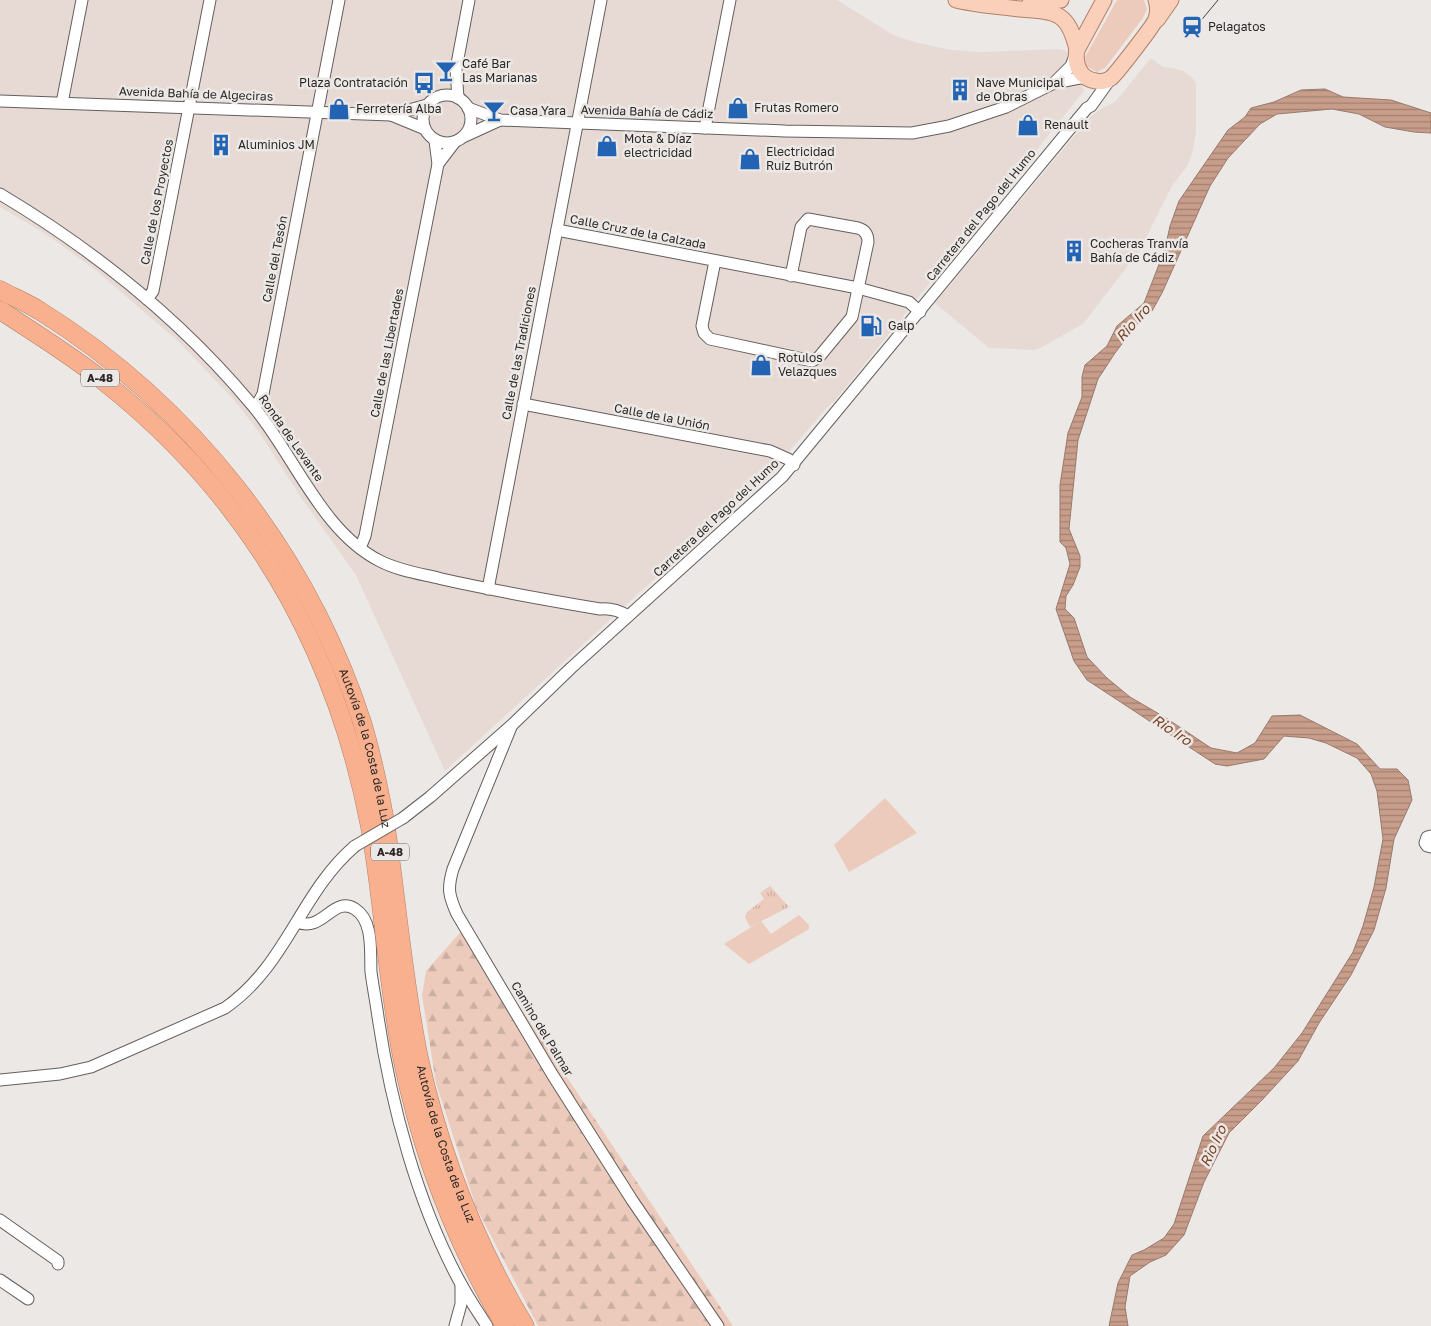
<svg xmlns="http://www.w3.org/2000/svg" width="1431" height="1326" viewBox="0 0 1431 1326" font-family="'Golos Text',sans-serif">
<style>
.built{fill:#e7dad4}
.green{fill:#edcbbc}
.forest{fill:url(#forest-firs)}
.park{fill:url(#park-tufts)}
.water{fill:url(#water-rules);stroke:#997a6d}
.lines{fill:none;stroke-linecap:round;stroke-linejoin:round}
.minor-casing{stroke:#635f5d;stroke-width:13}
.major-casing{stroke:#b1806a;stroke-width:17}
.highway-casing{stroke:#b1806a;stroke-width:19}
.minor{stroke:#fff;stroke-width:11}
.major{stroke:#fbd0bb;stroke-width:15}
.highway{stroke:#f9b08e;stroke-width:18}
.tram{stroke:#444241;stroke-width:1}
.minor-bridge-casing{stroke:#635f5d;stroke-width:13;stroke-linecap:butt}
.minor-bridge{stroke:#fff;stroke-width:11}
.labels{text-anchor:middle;stroke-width:5;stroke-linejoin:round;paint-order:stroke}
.shield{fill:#ece8e5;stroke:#646261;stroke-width:1}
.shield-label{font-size:11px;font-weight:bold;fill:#2a2828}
.poi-label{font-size:12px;fill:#2a2828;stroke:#ece8e5;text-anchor:start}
.street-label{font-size:12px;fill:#2a2828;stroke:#ece8e5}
.water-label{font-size:14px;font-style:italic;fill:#784024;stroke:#ece8e5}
</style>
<defs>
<pattern id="forest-firs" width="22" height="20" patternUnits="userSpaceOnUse" patternTransform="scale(1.25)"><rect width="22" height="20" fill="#edcbbc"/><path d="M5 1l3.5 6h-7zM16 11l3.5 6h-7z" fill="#cbaea2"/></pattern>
<pattern id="park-tufts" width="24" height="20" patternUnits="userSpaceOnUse" patternTransform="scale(1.25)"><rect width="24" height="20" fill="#edcbbc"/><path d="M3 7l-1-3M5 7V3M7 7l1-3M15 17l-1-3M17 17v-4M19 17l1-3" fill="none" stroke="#cbaea2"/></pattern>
<pattern id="water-rules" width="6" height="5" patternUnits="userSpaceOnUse" patternTransform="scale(1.25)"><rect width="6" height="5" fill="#c89d8a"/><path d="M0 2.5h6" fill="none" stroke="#a38071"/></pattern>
</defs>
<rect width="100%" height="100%" fill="#ece8e5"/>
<g class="built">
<polygon points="0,0 837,0 895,36 918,43 952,50 981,52 1059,49 1069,52 1084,91 904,315 899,325 897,324 833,403 832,402 772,471 445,771 356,575 300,496 259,432 235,401 180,343 97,271 46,234 0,207"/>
<polygon points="1151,58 1163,67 1172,68 1183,71 1192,77 1196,83 1196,132 1192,154 1187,166 1172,186 1140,250 1083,324 1040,348 1033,350 989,348 935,303 1090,117 1102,108 1115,102"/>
</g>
<g class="green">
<polygon points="1117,0 1144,0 1147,9 1143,18 1105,68 1097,72 1086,66 1084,59"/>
<polygon points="885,798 917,833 849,872 834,845"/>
<polygon points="799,915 809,925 809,929 749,964 724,944 761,921 771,934"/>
</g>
<polygon class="forest" points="466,926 733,1326 538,1326 476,1207 436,1083 422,995 426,971"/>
<polygon class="park" points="770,886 789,907 750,927 745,917 747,912 764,899 760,893"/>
<polygon class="water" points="1325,89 1343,97 1391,100 1431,113 1431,133 1414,132 1385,127 1359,114 1332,109 1277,114 1260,124 1228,158 1210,186 1162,293 1152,311 1141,319 1115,353 1098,379 1078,440 1069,529 1080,556 1080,567 1073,585 1066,596 1065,609 1074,618 1087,657 1107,678 1130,697 1166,718 1211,748 1237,753 1255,743 1272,716 1300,715 1357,744 1380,769 1397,769 1408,780 1412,800 1394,839 1386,888 1374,930 1351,975 1319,1023 1298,1061 1262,1100 1229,1133 1204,1182 1184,1235 1166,1255 1150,1262 1130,1276 1125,1307 1128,1326 1109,1326 1118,1283 1132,1255 1144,1250 1164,1238 1174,1224 1203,1136 1274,1068 1302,1033 1353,952 1363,926 1374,887 1383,839 1377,791 1371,774 1357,758 1326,743 1309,738 1284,736 1264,759 1227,766 1215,764 1087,680 1074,661 1056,609 1070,564 1066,548 1060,542 1060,485 1068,433 1082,397 1082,377 1085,365 1107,346 1117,326 1144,303 1165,249 1170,226 1179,201 1228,130 1245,117 1251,108 1274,102 1301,90"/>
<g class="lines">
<g class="minor-casing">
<g id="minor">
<polyline points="1054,83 1085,77"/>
<circle cx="447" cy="119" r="24"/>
<polyline points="458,98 456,69 469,0"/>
<polyline points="0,101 391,115 427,105"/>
<polyline points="62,103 82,0"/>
<polyline points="468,108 500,120 785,131 912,133 949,126 1006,107 1054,83 1071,66 1075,56"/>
<polyline points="391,115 425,129"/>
<polyline points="705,128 730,0"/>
<polyline points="465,136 500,120"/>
<polyline points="438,164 454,143"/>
<path d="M 0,194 C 94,250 183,322 253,406 C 294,455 322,532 380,561 C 399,571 422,574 442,579 C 495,591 547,600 600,609 C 610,608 620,611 628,616"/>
<polyline points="557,230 858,288 909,302 920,312"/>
<path d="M 715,261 L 702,326 L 704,333 L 710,339 L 812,361 L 819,357 L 852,317 L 868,242 C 868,235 865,230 858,228 L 808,219 L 801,227 L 791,276"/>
<polyline points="147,299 153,291 210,0"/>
<polyline points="523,404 770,451 788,459 794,465"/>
<polyline points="255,408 263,394 339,0"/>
<polyline points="360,548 365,536 438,164 435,141"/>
<polyline points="488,589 601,0"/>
<path d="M 511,727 L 453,869 C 447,889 449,896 457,914 L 552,1074 L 632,1200 L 718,1326"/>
<polyline points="403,818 430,797 512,725 571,668 782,477 1087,108 1091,106 1111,78"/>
<polyline points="1431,836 1427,837 1425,843 1427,846 1431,847"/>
<path d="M 297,922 C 323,933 333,895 355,909 C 374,921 370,953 371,972 C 373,987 376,1002 378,1017 C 391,1105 418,1206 461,1284 C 469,1299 478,1312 487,1326"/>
<path d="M 0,1080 L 60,1074 L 91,1067 L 225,1008 C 287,965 300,893 355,846"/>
<polyline points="0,1220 58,1261 58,1264"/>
<polyline points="0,1280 28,1299"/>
<polyline points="455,1326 461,1304 461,1286"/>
</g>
</g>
<g class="major-casing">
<g id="major">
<path d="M 956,0 C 977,5 1000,7 1021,9 C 1056,12 1068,11 1077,50"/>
<path d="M 1104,0 L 1077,50 C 1074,64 1080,79 1096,81 C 1101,82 1107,81 1111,78 C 1116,74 1154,25 1156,19 C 1158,13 1158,6 1156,0"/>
<polyline points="1030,3 1061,0"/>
<polyline points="1157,20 1171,0"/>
</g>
</g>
<g class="highway-casing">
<g id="highway">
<path id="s1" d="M 0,290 C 13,297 28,303 40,311 C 191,405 307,553 362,722 C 372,755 379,788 385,821 C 397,900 403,980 419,1058 C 440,1153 475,1243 525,1326"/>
<path d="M 0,310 C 36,334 73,356 107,384 C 250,498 336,649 370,827 C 384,905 387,985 403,1062 C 422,1154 457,1245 505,1326"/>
</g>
</g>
<use href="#minor" class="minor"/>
<use href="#major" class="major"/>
<use href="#highway" class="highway"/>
<polyline class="tram" points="1194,29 1218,0"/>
<g class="minor-bridge-casing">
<polyline id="minor-bridge" points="355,846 403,818"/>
</g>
<use href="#minor-bridge" class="minor-bridge"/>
</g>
<defs>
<g id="station-bare" transform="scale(1.725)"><path d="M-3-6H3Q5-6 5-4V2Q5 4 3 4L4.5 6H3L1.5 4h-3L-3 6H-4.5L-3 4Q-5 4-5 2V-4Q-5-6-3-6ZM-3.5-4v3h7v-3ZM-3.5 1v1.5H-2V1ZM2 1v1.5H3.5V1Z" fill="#2263b4" stroke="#ece8e5" stroke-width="2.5" paint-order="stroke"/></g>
<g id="bar-bare" transform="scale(1.725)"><path d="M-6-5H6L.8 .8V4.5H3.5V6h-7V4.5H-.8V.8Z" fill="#2263b4" stroke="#ece8e5" stroke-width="2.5" paint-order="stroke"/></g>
<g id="bus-bare" transform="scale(1.725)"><path d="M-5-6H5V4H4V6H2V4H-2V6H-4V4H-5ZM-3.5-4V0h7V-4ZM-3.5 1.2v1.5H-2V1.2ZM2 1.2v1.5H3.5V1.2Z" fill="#2263b4" stroke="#ece8e5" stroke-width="2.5" paint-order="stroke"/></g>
<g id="building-bare" transform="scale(1.725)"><path d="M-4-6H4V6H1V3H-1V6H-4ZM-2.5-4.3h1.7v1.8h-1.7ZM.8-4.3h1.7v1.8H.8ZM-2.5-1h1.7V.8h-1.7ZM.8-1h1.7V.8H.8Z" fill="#2263b4" stroke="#ece8e5" stroke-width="2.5" paint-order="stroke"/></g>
<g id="shop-bare" transform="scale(1.725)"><path d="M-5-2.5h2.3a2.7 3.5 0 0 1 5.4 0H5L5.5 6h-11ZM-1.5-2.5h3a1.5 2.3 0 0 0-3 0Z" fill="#2263b4" stroke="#ece8e5" stroke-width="2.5" paint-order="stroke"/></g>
<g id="fuel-bare" transform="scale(1.725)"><path d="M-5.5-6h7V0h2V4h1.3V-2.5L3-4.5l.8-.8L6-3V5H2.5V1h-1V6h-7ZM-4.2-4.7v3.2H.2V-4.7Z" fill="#2263b4" stroke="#ece8e5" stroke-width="2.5" paint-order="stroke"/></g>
</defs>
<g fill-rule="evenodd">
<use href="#station-bare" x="1192" y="27"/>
<use href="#bar-bare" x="446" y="71"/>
<use href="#bus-bare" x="424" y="83"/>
<use href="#building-bare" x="960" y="90"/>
<use href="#shop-bare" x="738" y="108"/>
<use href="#shop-bare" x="339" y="109"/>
<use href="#bar-bare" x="494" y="111"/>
<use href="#shop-bare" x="1028" y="125"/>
<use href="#building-bare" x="221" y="145"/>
<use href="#shop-bare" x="607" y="146"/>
<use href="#shop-bare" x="750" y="159"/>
<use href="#building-bare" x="1074" y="251"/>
<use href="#fuel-bare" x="871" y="326"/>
<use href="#shop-bare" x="761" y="365"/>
</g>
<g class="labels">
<g class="shield">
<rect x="81" y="369.5" width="38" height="17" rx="4"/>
<rect x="371" y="843.5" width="38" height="17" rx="4"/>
</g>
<g class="shield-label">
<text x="100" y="382">A-48</text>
<text x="390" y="856">A-48</text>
</g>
<g class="poi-label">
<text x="1208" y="31">Pelagatos</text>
<text x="462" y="68">Café Bar<tspan x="462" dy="14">Las Marianas</tspan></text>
<text x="408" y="87" text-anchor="end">Plaza Contratación</text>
<text x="976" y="87">Nave Municipal<tspan x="976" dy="14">de Obras</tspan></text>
<text x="754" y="112">Frutas Romero</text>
<text x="356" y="113">Ferretería Alba</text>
<text x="510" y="115">Casa Yara</text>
<text x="1044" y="129">Renault</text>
<text x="624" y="143">Mota &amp; Díaz<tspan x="624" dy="14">electricidad</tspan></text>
<text x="238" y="149">Aluminios JM</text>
<text x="766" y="156">Electricidad<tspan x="766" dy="14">Ruiz Butrón</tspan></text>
<text x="1090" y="248">Cocheras Tranvía<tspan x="1090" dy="14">Bahía de Cádiz</tspan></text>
<text x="888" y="330">Galp</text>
<text x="778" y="362">Rotulos<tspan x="778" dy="14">Velazques</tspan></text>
</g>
<g class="street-label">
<text transform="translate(196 94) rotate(2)" y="4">Avenida Bahía de Algeciras</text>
<text transform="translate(647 112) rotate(2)" y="4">Avenida Bahía de Cádiz</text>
<text transform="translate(157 202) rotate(-79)" y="4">Calle de los Proyectos</text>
<text transform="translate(981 215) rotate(-51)" y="4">Carretera del Pago del Humo</text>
<text transform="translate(638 232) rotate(11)" y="4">Calle Cruz de la Calzada</text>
<text transform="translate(275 259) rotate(-79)" y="4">Calle del Tesón</text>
<text transform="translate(387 353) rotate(-79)" y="4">Calle de las Libertades</text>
<text transform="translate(519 353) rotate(-79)" y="4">Calle de las Tradiciones</text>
<text transform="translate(662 417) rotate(11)" y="4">Calle de la Unión</text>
<text transform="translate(291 438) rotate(55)" y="4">Ronda de Levante</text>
<text transform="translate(716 518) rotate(-43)" y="4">Carretera del Pago del Humo</text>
<text dy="4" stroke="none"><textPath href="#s1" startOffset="604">Autovía de la Costa de la Luz</textPath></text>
<text transform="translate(542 1029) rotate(59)" y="4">Camino del Palmar</text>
<text dy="4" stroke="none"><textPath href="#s1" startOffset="1009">Autovía de la Costa de la Luz</textPath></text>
</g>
<g class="water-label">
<text transform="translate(1133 323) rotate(-49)" y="5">Rio Iro</text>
<text transform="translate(1172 730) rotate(34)" y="5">Rio Iro</text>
<text transform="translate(1213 1146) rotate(-65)" y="5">Rio Iro</text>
</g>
</g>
</svg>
